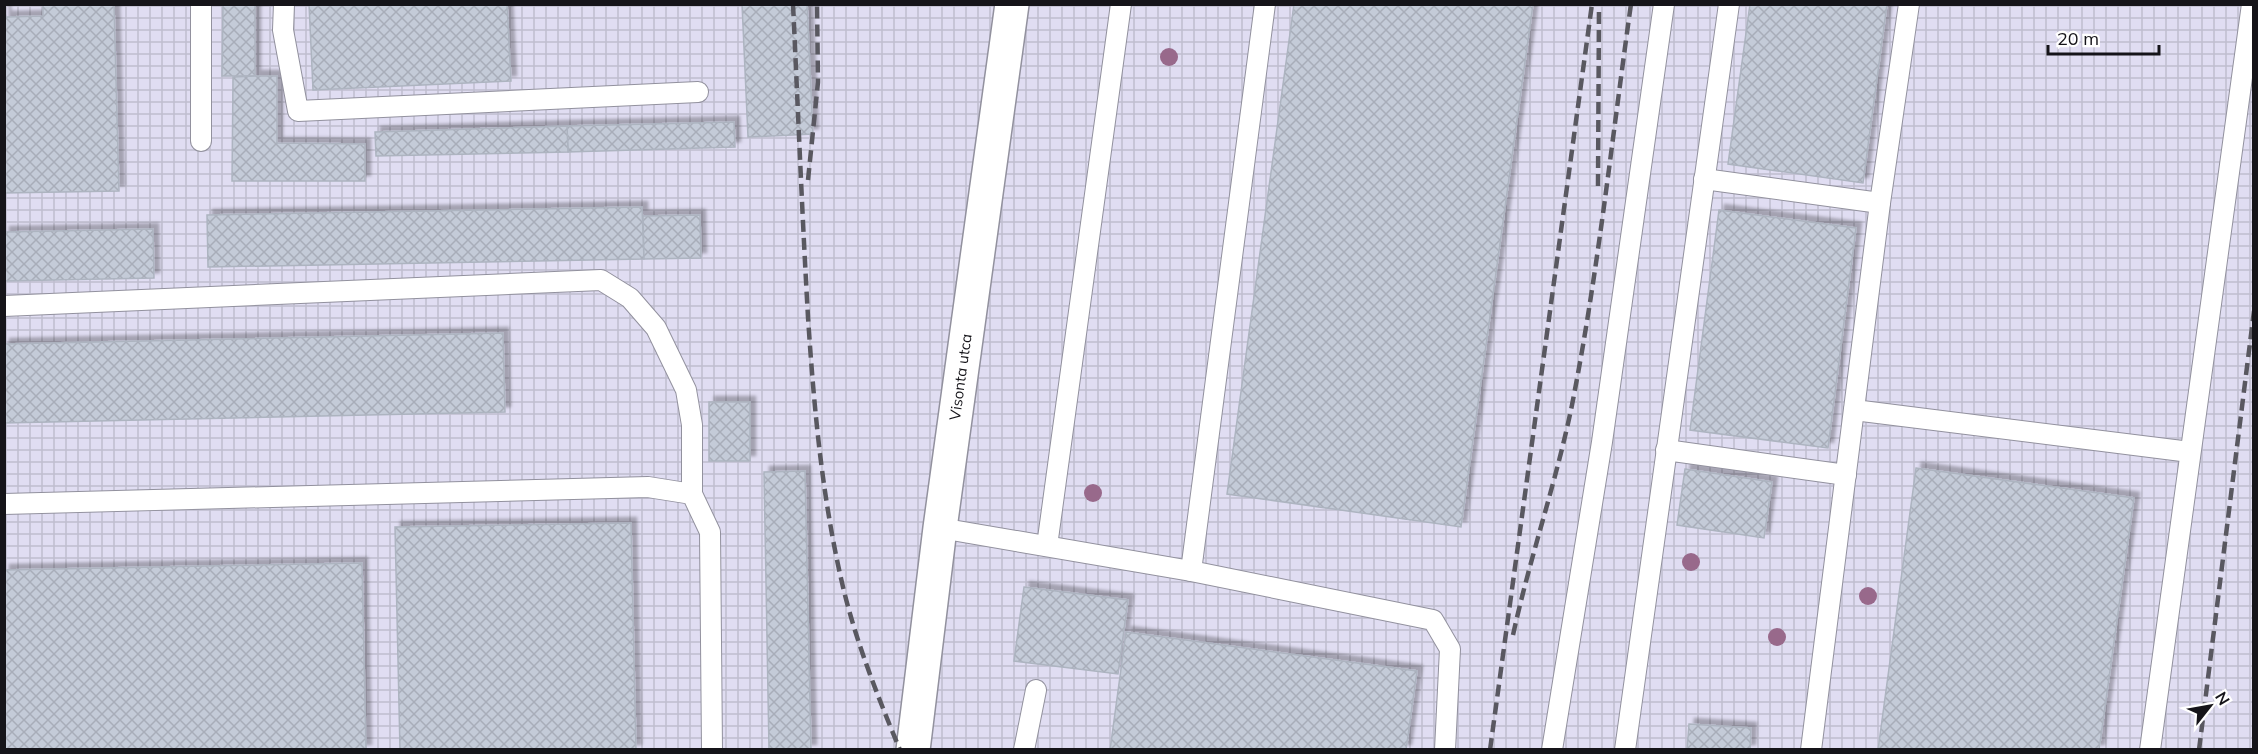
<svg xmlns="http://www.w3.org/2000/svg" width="2258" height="754" viewBox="0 0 2258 754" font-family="Mulish,sans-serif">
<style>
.industrial{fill:url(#industrial-grid)}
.building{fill:url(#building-cross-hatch);stroke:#adb4c0;stroke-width:1.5;filter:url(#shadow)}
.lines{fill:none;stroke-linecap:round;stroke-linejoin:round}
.service-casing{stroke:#92919e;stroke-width:22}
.minor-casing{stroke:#92919e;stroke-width:36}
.service{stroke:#fff;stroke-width:20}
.minor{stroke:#fff;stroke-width:33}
.rail{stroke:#595860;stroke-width:4.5;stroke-dasharray:12 6;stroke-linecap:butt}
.tree{fill:#98698b}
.labels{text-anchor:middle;stroke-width:4.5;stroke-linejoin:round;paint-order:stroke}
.street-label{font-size:15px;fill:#151419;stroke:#fff}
</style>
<defs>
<pattern id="industrial-grid" width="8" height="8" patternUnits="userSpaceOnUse" patternTransform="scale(1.5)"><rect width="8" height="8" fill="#e0ddf2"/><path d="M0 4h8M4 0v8" fill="none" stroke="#bfbdcf"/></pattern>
<pattern id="building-cross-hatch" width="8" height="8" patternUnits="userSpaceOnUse" patternTransform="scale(1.5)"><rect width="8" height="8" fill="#c4cbd8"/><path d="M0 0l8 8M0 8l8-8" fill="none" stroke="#a8adb9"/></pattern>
<filter id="shadow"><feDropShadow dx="5.5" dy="-5.5" stdDeviation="1.5" flood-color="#0004"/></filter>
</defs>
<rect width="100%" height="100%" fill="#eae9f7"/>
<polygon class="industrial" points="4,5 2253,5 2253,749 5,749"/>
<g class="building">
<polygon points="43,4 114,4 119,191 4,193 4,8 6,17 43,16"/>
<polygon points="223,4 255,4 255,76 222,76"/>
<polygon points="309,4 507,4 511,81 313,90"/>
<polygon points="742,4 807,4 813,134 748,137"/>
<polygon points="1294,4 1533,4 1461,527 1227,494"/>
<polygon points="1750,4 1887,4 1863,183 1728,164"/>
<polygon points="255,76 277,76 277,143 365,144 365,181 232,181 233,77"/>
<polygon points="734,122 735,147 568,152 567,126"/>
<polygon points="567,126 568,152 376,156 375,132"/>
<polygon points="642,207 644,259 208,267 207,215"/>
<polygon points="1719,210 1856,228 1828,448 1690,430"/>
<polygon points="700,215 701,258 644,259 643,216"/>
<polygon points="153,229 154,278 4,281 4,232"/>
<polygon points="503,333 505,412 4,423 4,344"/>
<rect x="709" y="402" width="41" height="59"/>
<polygon points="1916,468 2134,498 2099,750 1878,750"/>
<polygon points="1685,469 1772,482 1764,538 1677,525"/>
<polygon points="805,471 811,750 769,750 764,472"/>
<polygon points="631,523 636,750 400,750 395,527"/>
<polygon points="362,563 366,750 4,750 4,570"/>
<polygon points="1024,587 1128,600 1118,674 1014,661"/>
<polygon points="1126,632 1417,671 1406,750 1110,750"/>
<polygon points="1689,724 1751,728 1750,750 1687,750"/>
</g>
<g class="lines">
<g class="service-casing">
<g id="service">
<polyline points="284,4 283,30 298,111 698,92"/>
<polyline points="201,141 201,4"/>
<polyline points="1704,179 1880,203"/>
<polyline points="4,306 601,280 630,298 656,328 686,390 692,425 692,494"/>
<polyline points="1854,410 2190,452"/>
<polyline points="1666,450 1846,475"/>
<polyline points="4,504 648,487 692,494 710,532 712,750"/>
<polyline points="940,528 1191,571 1433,620 1450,649 1445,750"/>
<polyline points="1047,546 1121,4"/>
<polyline points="1191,571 1265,4"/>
<polyline points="1024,750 1036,690"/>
<polyline points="1552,750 1602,442 1664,4"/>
<polyline points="1625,750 1729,4"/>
<polyline points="1811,750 1880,203 1909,4"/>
<polyline points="2150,750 2252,4"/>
</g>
</g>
<g class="minor-casing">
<g id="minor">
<path id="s1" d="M 913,750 L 940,528 L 1012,4"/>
</g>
</g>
<use href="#service" class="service"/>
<use href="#minor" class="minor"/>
<g class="rail">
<path d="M 793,4 C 798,109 802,213 808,317 C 814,408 822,498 843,587 C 856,642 878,697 900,750"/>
<polyline points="808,180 818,82 817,4"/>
<polyline points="1598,186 1599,6"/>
<path d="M 1513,635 C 1530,557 1556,483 1572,405 C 1598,273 1612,138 1631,4"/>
<polyline points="1490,750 1592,4"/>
<polyline points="2199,750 2254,311"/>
</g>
</g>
<g class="tree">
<circle cx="1169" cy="57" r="9"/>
<circle cx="1093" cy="493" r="9"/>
<circle cx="1691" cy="562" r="9"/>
<circle cx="1868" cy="596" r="9"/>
<circle cx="1777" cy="637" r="9"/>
</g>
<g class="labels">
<g class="street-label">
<text dy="5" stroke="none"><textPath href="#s1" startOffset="376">Visonta utca</textPath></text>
</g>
</g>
<rect width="2258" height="754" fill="none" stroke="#151419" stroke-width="12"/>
<g transform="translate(2210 706) rotate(59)" stroke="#ffffff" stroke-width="4.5" paint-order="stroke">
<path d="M0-4.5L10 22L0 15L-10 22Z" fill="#151419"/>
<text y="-9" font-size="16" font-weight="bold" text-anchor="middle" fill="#151419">N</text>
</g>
<path d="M2048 45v9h111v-9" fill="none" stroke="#151419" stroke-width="3"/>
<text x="2057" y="45" font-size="18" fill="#151419" stroke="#ffffff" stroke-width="4.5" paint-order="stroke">20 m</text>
</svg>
